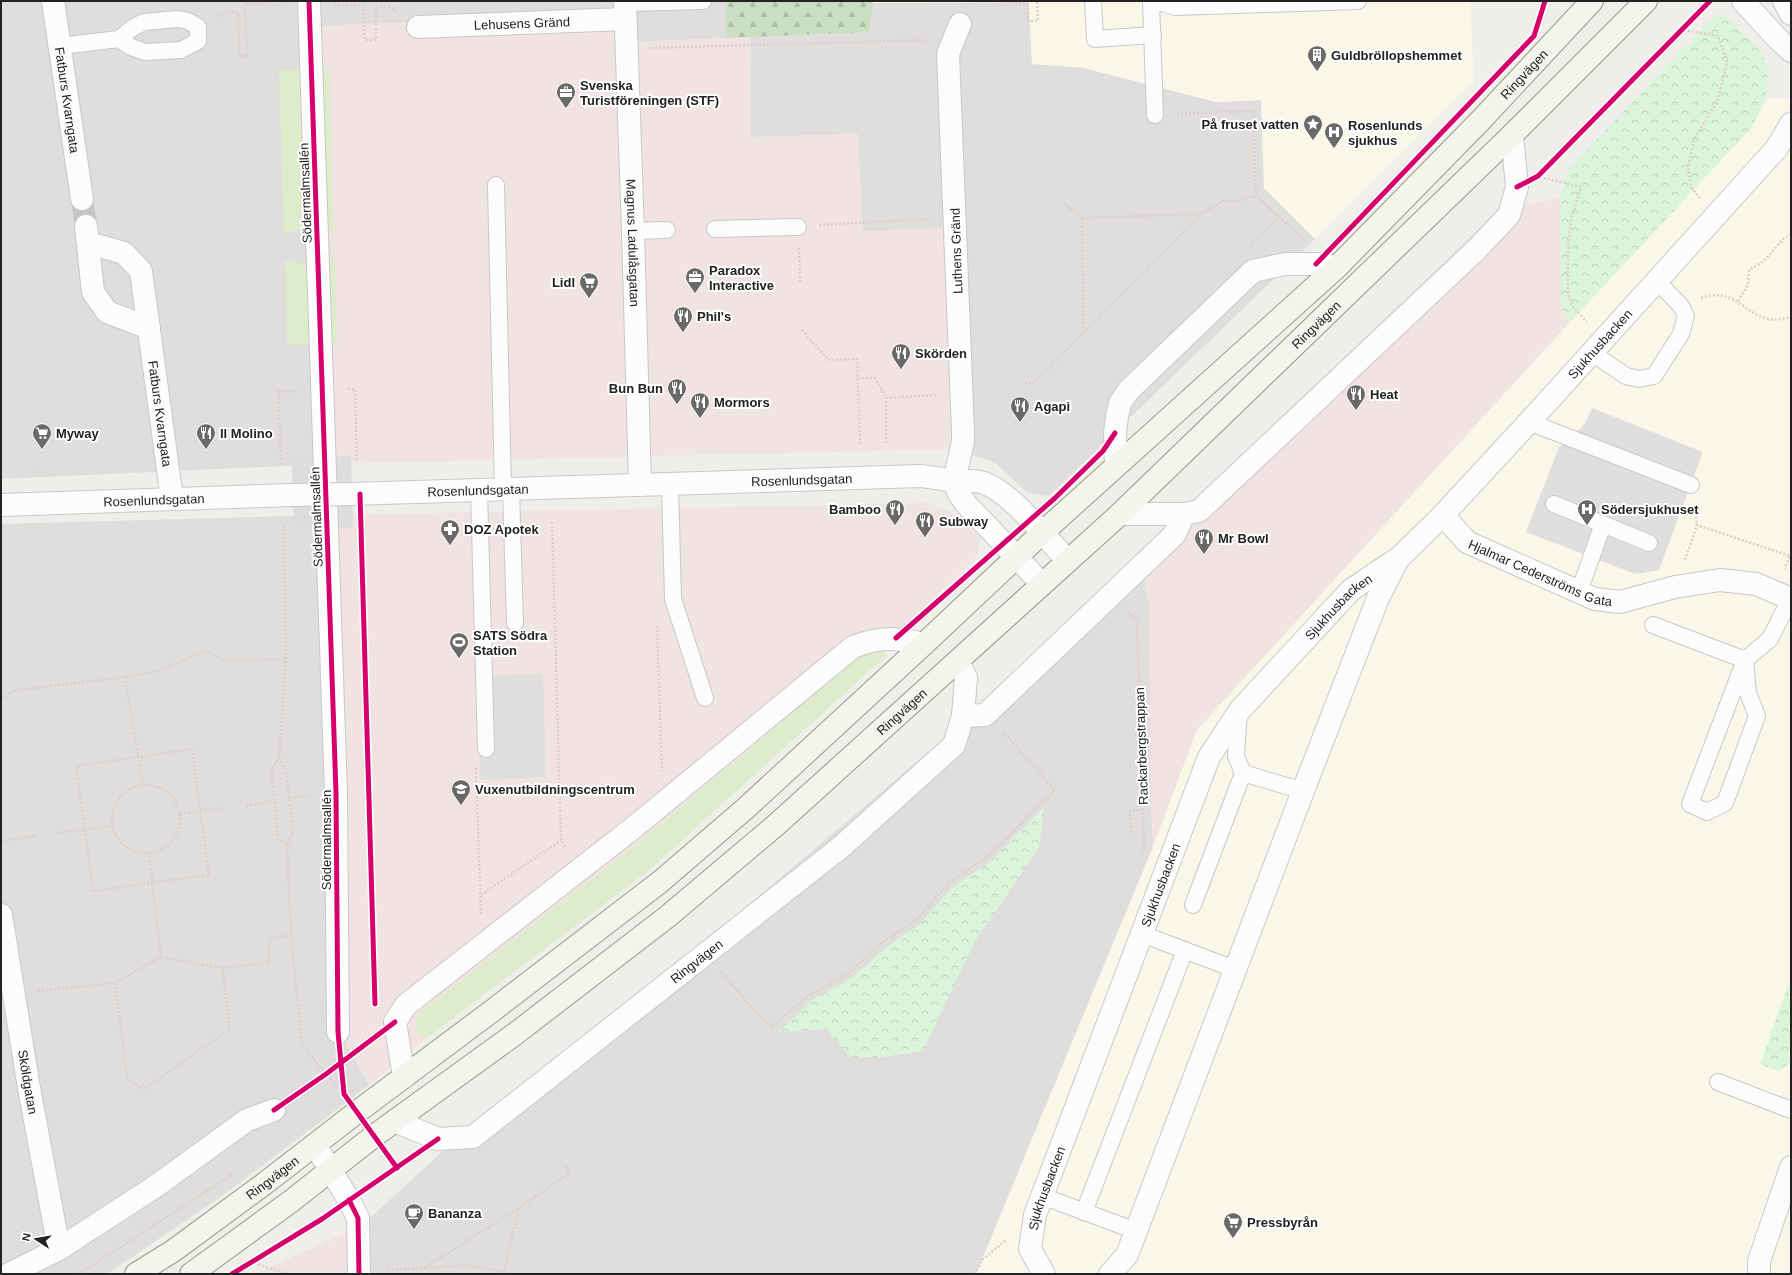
<svg xmlns="http://www.w3.org/2000/svg" width="1792" height="1275" viewBox="0 0 1792 1275" font-family="Helvetica,sans-serif">
<style>
.residential{fill:#dfdedc}
.commercial{fill:#f1e3e1}
.education{fill:#f8f7e8}
.grass{fill:#ddeccb}
.forest{fill:url(#forest-firs)}
.park{fill:url(#park-crowns)}
.parking{fill:#e0dfde}
.pier{fill:#dedddd}
.lines{fill:none;stroke-linecap:round;stroke-linejoin:round}
.street-tunnel{stroke:#c7c5c3;stroke-width:22;stroke-dasharray:22 11;stroke-linecap:butt}
.lane-casing{stroke:#c9c8c7;stroke-width:18}
.street-casing{stroke:#c9c8c7;stroke-width:24}
.secondary-casing{stroke:#999a82;stroke-width:24}
.path{stroke:#dccecd;stroke-width:2.5;stroke-dasharray:2 2;stroke-linecap:butt}
.lane{stroke:#fdfcfc;stroke-width:16}
.street{stroke:#fdfcfc;stroke-width:22}
.secondary{stroke:#f4f4ed;stroke-width:22}
.street-bridge-casing{stroke:#c9c8c7;stroke-width:24;stroke-linecap:butt}
.street-bridge{stroke:#fdfcfc;stroke-width:22}
.cycleway-casing{stroke:#fff;stroke-width:8}
.cycleway{stroke:#d6006c;stroke-width:5}
.labels{text-anchor:middle;stroke-width:4;stroke-linejoin:round;paint-order:stroke}
.street-label{font-size:13px;fill:#222;stroke:#fff}
.poi-label{font-size:13px;font-weight:bold;fill:#222;stroke:#fff;text-anchor:start}
</style>
<defs>
<pattern id="forest-firs" width="22" height="20" patternUnits="userSpaceOnUse"><rect width="22" height="20" fill="#cbdec1"/><path d="M5 1l3.5 6h-7zM16 11l3.5 6h-7z" fill="#aebea6"/></pattern>
<pattern id="park-crowns" width="20" height="18" patternUnits="userSpaceOnUse"><rect width="20" height="18" fill="#daf5da"/><path d="M2 6a3 3 0 1 1 6 0M12 15a3 3 0 1 1 6 0" fill="none" stroke="#bbd2bb"/></pattern>
</defs>
<rect width="100%" height="100%" fill="#f0eeeb"/>
<g class="residential">
<polygon points="1,1 726,1 726,38 631,42 328,464 1,479"/>
<polygon points="1029,2 1032,64 1084,68 1216,102 1261,100 1264,188 1315,239 1049,496 1028,493 995,463 957,449 862,231 858,134 751,137 750,37 869,32 873,3"/>
<polygon points="326,515 344,1039 369,1085 219,1198 107,1274 1,1274 1,524"/>
<polygon points="1139,554 1150,608 1151,802 1153,847 976,1274 362,1274 361,1226 465,1131 664,977 934,747"/>
</g>
<g class="commercial">
<polygon points="629,14 631,42 750,37 751,137 858,134 862,231 953,228 957,449 328,464 309,26"/>
<polygon points="1560,198 1561,306 1570,322 1197,730 1153,847 1151,802 1150,608 1139,554 1497,211"/>
<polygon points="927,503 948,510 965,521 980,538 978,554 967,567 882,648 864,653 626,853 416,1016 416,1031 424,1040 369,1085 344,1039 326,515"/>
<polygon points="361,1226 362,1274 252,1274 264,1270"/>
</g>
<g class="education">
<polygon points="873,1 1470,1 1474,81 1315,239 1264,188 1261,100 1216,102 1084,68 1032,64 1029,2 873,3"/>
<polygon points="1791,98 1791,1274 976,1274 1153,847 1197,730 1570,322 1752,127 1766,99"/>
</g>
<g class="grass">
<polygon points="329,68 334,232 309,226 284,234 279,70"/>
<polygon points="335,257 337,344 287,345 285,259 310,266"/>
<polygon points="882,648 886,656 647,872 424,1040 416,1031 416,1016 626,853 864,653"/>
</g>
<polygon class="forest" points="726,1 873,1 873,3 869,32 726,38"/>
<g class="park">
<polygon points="1725,15 1761,51 1768,71 1766,99 1752,127 1570,322 1561,306 1560,198 1569,168 1714,17"/>
<polygon points="1044,807 1039,848 974,943 923,1051 885,1057 851,1057 826,1029 778,1032 814,999 852,978 885,948 919,925 952,888 991,861"/>
<polygon points="1788,985 1791,986 1791,1063 1778,1071 1760,1064"/>
</g>
<g class="parking">
<polygon points="1592,408 1703,452 1659,570 1635,574 1526,532 1559,447 1585,424"/>
<polygon points="543,673 546,777 480,780 477,676"/>
</g>
<polygon class="pier" points="351,456 353,528 294,530 292,458"/>
<g class="lines">
<polyline class="street-tunnel" points="82,199 86,226"/>
<g class="lane-casing">
<g id="lane">
<polyline points="1093,1 1095,39 1153,35"/>
<polyline points="1151,1 1155,115"/>
<polyline points="1156,1 1175,7 1358,1"/>
<polyline points="625,3 703,1"/>
<polyline points="60,46 119,39 132,28 144,22 178,19 188,21 198,27 198,41 181,50 145,52 131,47 119,39"/>
<polyline points="496,185 503,489"/>
<polyline points="715,229 798,227"/>
<polyline points="633,231 667,230"/>
<polyline points="1592,353 1626,376 1639,379 1654,376 1681,334 1686,316 1681,306 1657,281"/>
<polyline points="1529,422 1691,485"/>
<polyline points="670,484 673,599 705,698"/>
<polyline points="511,489 515,623"/>
<polyline points="479,490 486,749"/>
<polyline points="1554,504 1649,543"/>
<polyline points="1579,592 1603,524"/>
<polyline points="1653,625 1745,660"/>
<polyline points="1745,660 1748,693 1757,716 1725,803 1707,812 1690,804 1745,660 1770,639 1790,599"/>
<polyline points="1239,712 1236,756 1243,773 1303,791"/>
<polyline points="1193,905 1243,773"/>
<polyline points="1142,934 1234,969"/>
<polyline points="1718,1082 1791,1110"/>
<polyline points="1042,1196 1136,1231"/>
<polyline points="1084,1212 1185,950"/>
</g>
</g>
<g class="street-casing">
<g id="street">
<path id="s1" d="M 53,1 L 82,199"/>
<polyline points="309,1 336,793 338,1032"/>
<path id="s2" d="M 625,1 L 633,231 L 640,485"/>
<polyline points="1743,1 1777,38 1791,51"/>
<polyline points="1784,1 1791,14"/>
<path id="s3" d="M 418,27 L 625,19"/>
<polyline points="86,226 93,292 107,312 149,328"/>
<path id="s4" d="M 89,243 L 124,253 L 141,271 L 172,499"/>
<polyline points="1116,466 1115,433 1117,417 1120,403 1129,390 1253,271 1285,264 1316,264 1337,267"/>
<polyline points="954,481 963,441 963,432 948,54 960,24"/>
<polyline points="954,481 958,492 966,504 1042,584"/>
<path id="s5" d="M 352,494 L 920,476 C 932,477 942,479 953,481 C 964,482 973,479 984,483 C 1012,493 1047,539 1068,561"/>
<path id="s6" d="M 1,505 L 293,495"/>
<polyline points="1120,514 1184,514 1199,511 1476,250 1509,215 1517,187 1512,135"/>
<path id="s7" d="M 1443,515 L 1467,542 L 1595,599 L 1620,602 L 1675,587 L 1720,580 L 1756,584 L 1791,599"/>
<polyline points="963,716 985,715 1175,534 1184,514"/>
<path id="s8" d="M 1,915 L 29,1088 L 59,1249"/>
<path d="M 404,1077 L 395,1022 L 406,1005 L 633,828 L 853,647 C 881,636 895,638 924,644"/>
<path id="s9" d="M 395,1121 L 438,1139 L 473,1137 L 841,847 L 954,745 L 963,716 L 966,678 L 958,661"/>
<polyline points="315,1145 349,1200 358,1218 359,1274"/>
<polyline points="9,1274 59,1249 156,1186 247,1120 274,1110"/>
<path id="s10" d="M 1044,1274 L 1030,1249 L 1035,1215 L 1209,757 L 1240,710 L 1351,590 L 1400,557 L 1443,515 L 1529,422 L 1776,149 L 1791,124"/>
<polyline points="1110,1274 1127,1255 1303,791 1378,598 1398,559"/>
<polyline points="1759,1274 1759,1261 1791,1167"/>
</g>
</g>
<g class="secondary-casing">
<g id="secondary">
<path id="s11" d="M 136,1274 L 173,1251 L 264,1184 L 357,1112 L 492,1011 L 660,882 L 746,808 L 924,644 L 1042,533 L 1337,267 L 1481,120 L 1592,1"/>
<path id="s12" d="M 191,1274 L 290,1202 L 374,1136 L 515,1034 L 667,917 L 776,825 L 1120,514 L 1512,135 L 1646,1"/>
</g>
</g>
<g class="path">
<polyline points="334,5 363,6 365,40 376,40 376,6 390,7 397,12"/>
<polyline points="995,5 1027,4 1028,21 1038,21 1037,1"/>
<polyline points="217,17 225,12 238,12 239,56 247,56 245,4 285,5"/>
<polyline points="1684,30 1718,36 1727,61 1718,100 1695,138 1688,166 1691,187 1700,198"/>
<polyline points="651,48 926,40"/>
<polyline points="1177,114 1253,111 1256,196 1303,239"/>
<polyline points="1540,177 1581,187 1571,220 1568,252 1568,294 1573,307 1587,322"/>
<polyline points="1064,203 1082,218 1200,214"/>
<polyline points="1082,218 1083,333"/>
<polyline points="819,225 930,219"/>
<polyline points="1250,246 1278,217"/>
<polyline points="799,248 800,282"/>
<path d="M 1701,298 C 1734,286 1743,314 1769,319 C 1776,321 1784,318 1791,317"/>
<polyline points="1738,301 1748,285 1749,270 1764,261 1783,239 1791,234"/>
<polyline points="802,330 828,360 857,359 860,444"/>
<polyline points="858,378 875,378 886,398 936,395"/>
<polyline points="1025,383 1034,383 1201,214 1223,201 1239,201 1256,196"/>
<polyline points="348,389 355,389 357,462"/>
<polyline points="886,443 886,398"/>
<polyline points="281,464 278,392 299,391"/>
<polyline points="35,471 35,474"/>
<polyline points="1694,505 1697,525"/>
<polyline points="552,522 561,840 566,849"/>
<polyline points="284,525 286,659 279,758 271,770 278,839 287,844 291,935 302,1044 308,1053 343,1093"/>
<polyline points="1685,560 1697,525 1790,556 1784,569"/>
<polyline points="1128,612 1137,622 1144,850 1147,851"/>
<polyline points="657,626 662,771"/>
<polyline points="125,677 143,785"/>
<polyline points="1,699 12,691 125,677 155,672 205,651 223,660 286,659"/>
<polyline points="1,706 1,715"/>
<polygon points="192,749 209,875 93,891 76,766"/>
<polyline points="279,758 286,770 293,832 287,844"/>
<polyline points="476,768 481,914"/>
<circle cx="146" cy="819" r="34"/>
<polyline points="289,798 312,795"/>
<polyline points="246,806 273,801"/>
<polyline points="180,814 221,808"/>
<polyline points="57,833 113,826"/>
<polyline points="1131,836 1130,811 1143,809"/>
<polyline points="1,841 35,836"/>
<polyline points="149,852 161,957"/>
<polyline points="481,895 561,840"/>
<polyline points="721,972 754,1010 772,1027 808,996 848,974 880,944 916,920 949,883 991,854 1055,790 1003,732"/>
<polyline points="115,983 127,1080 144,1089 230,1029 222,968"/>
<polyline points="38,991 115,983 161,957 222,968 269,963 269,939 291,935"/>
<polyline points="251,1262 288,1274"/>
<polyline points="425,1268 465,1265 504,1272 504,1274"/>
<polyline points="388,1270 424,1268 519,1208"/>
<polyline points="504,1272 519,1208 569,1173 565,1165"/>
<polyline points="79,1274 233,1174"/>
<polyline points="975,1274 982,1260 1006,1240"/>
</g>
<use href="#lane" class="lane"/>
<use href="#street" class="street"/>
<use href="#secondary" class="secondary"/>
<g class="street-bridge-casing">
<polyline id="street-bridge" points="293,495 352,494"/>
</g>
<use href="#street-bridge" class="street-bridge"/>
<g class="cycleway-casing">
<g id="cycleway">
<polyline points="309,1 336,793 338,1032 344,1094 397,1168"/>
<polyline points="1517,187 1538,176 1710,1"/>
<polyline points="1316,264 1534,36 1545,1"/>
<polyline points="360,494 375,1004"/>
<polyline points="896,638 1055,498 1103,451 1115,433"/>
<polyline points="274,1110 326,1074 395,1022"/>
<polyline points="349,1200 358,1218 359,1274"/>
<polyline points="232,1274 322,1219 438,1139"/>
</g>
</g>
<use href="#cycleway" class="cycleway"/>
</g>
<defs>
<g id="building-pin" transform="scale(1)"><path d="M0 17L-7.5 6A9.5 9.5 0 1 1 7.5 6Z" fill="#6a6968" stroke="#fff"/><path d="M-4-6H4V6H1V3H-1V6H-4ZM-2.5-4.3h1.7v1.8h-1.7ZM.8-4.3h1.7v1.8H.8ZM-2.5-1h1.7V.8h-1.7ZM.8-1h1.7V.8H.8Z" fill="#fff"/></g>
<g id="office-pin" transform="scale(1)"><path d="M0 17L-7.5 6A9.5 9.5 0 1 1 7.5 6Z" fill="#6a6968" stroke="#fff"/><path d="M-6-3h4V-5.5h4V-3h4V5H-6ZM-1-4.5V-3h2v-1.5ZM-6 0V1H6V0Z" fill="#fff"/></g>
<g id="sight-pin" transform="scale(1)"><path d="M0 17L-7.5 6A9.5 9.5 0 1 1 7.5 6Z" fill="#6a6968" stroke="#fff"/><path d="M0-6L1.8-2.2L6-1.7L2.9 1.2L3.7 5.4L0 3.3L-3.7 5.4L-2.9 1.2L-6-1.7L-1.8-2.2Z" fill="#fff"/></g>
<g id="hospital-pin" transform="scale(1)"><path d="M0 17L-7.5 6A9.5 9.5 0 1 1 7.5 6Z" fill="#6a6968" stroke="#fff"/><path d="M-5-5h3v3.5h4V-5h3V5h-3V1.5h-4V5h-3Z" fill="#fff"/></g>
<g id="supermarket-pin" transform="scale(1)"><path d="M0 17L-7.5 6A9.5 9.5 0 1 1 7.5 6Z" fill="#6a6968" stroke="#fff"/><path d="M-6-5.5h2.5l.6 2H6L4.5 2H-2.5L-4.4-4H-6ZM-1.5 3.2a1.3 1.3 0 1 0 .1 0ZM3 3.2a1.3 1.3 0 1 0 .1 0Z" fill="#fff"/></g>
<g id="restaurant-pin" transform="scale(1)"><path d="M0 17L-7.5 6A9.5 9.5 0 1 1 7.5 6Z" fill="#6a6968" stroke="#fff"/><path d="M-5-6h1v4h1v-4h1v4h1v-4h1v5L-1.5 .5V6h-2V.5L-5-1ZM5-6V6H3V1.5H1.5Q1.5-4 5-6Z" fill="#fff"/></g>
<g id="pharmacy-pin" transform="scale(1)"><path d="M0 17L-7.5 6A9.5 9.5 0 1 1 7.5 6Z" fill="#6a6968" stroke="#fff"/><path d="M-2-6h4v4h4v4h-4v4h-4v-4h-4v-4h4Z" fill="#fff"/></g>
<g id="stadium-pin" transform="scale(1)"><path d="M0 17L-7.5 6A9.5 9.5 0 1 1 7.5 6Z" fill="#6a6968" stroke="#fff"/><path d="M0-5a6.5 5 0 1 0 0 10a6.5 5 0 1 0 0-10ZM-3.5-1.8h7v3.6h-7Z" fill="#fff"/></g>
<g id="school-pin" transform="scale(1)"><path d="M0 17L-7.5 6A9.5 9.5 0 1 1 7.5 6Z" fill="#6a6968" stroke="#fff"/><path d="M0-5L7-2L0 1L-7-2ZM-4 1L0 2.5L4 1V4Q0 6-4 4Z" fill="#fff"/></g>
<g id="cafe-pin" transform="scale(1)"><path d="M0 17L-7.5 6A9.5 9.5 0 1 1 7.5 6Z" fill="#6a6968" stroke="#fff"/><path d="M-5.5-4.5H6V0H3Q3 3.5 0 3.5H-2.5Q-5.5 3.5-5.5 0ZM3-3.2v2h1.7v-2ZM-6 4.5H4V6H-6Z" fill="#fff"/></g>
</defs>
<g fill-rule="evenodd">
<use href="#building-pin" x="1317" y="55"/>
<use href="#office-pin" x="566" y="92"/>
<use href="#sight-pin" x="1313" y="124"/>
<use href="#hospital-pin" x="1334" y="132"/>
<use href="#office-pin" x="695" y="277"/>
<use href="#supermarket-pin" x="589" y="282"/>
<use href="#restaurant-pin" x="683" y="316"/>
<use href="#restaurant-pin" x="901" y="353"/>
<use href="#restaurant-pin" x="677" y="388"/>
<use href="#restaurant-pin" x="1356" y="394"/>
<use href="#restaurant-pin" x="700" y="402"/>
<use href="#restaurant-pin" x="1020" y="406"/>
<use href="#supermarket-pin" x="42" y="433"/>
<use href="#restaurant-pin" x="206" y="433"/>
<use href="#restaurant-pin" x="895" y="509"/>
<use href="#hospital-pin" x="1587" y="509"/>
<use href="#restaurant-pin" x="925" y="521"/>
<use href="#pharmacy-pin" x="450" y="529"/>
<use href="#restaurant-pin" x="1204" y="538"/>
<use href="#stadium-pin" x="459" y="642"/>
<use href="#school-pin" x="461" y="789"/>
<use href="#cafe-pin" x="414" y="1213"/>
<use href="#supermarket-pin" x="1233" y="1222"/>
</g>
<g class="labels">
<g class="street-label">
<text dy="5" stroke="none"><textPath href="#s3" startOffset="104">Lehusens Gränd</textPath></text>
<text dy="5" stroke="none"><textPath href="#s11" startOffset="1838">Ringvägen</textPath></text>
<text dy="5" stroke="none"><textPath href="#s1" startOffset="100">Fatburs Kvarngata</textPath></text>
<text transform="translate(305 193) rotate(-92)" y="5">Södermalmsallén</text>
<text dy="5" stroke="none"><textPath href="#s2" startOffset="242">Magnus Ladulåsgatan</textPath></text>
<text transform="translate(956 251) rotate(-92)" y="5">Luthens Gränd</text>
<text dy="5" stroke="none"><textPath href="#s12" startOffset="1474">Ringvägen</textPath></text>
<text dy="5" stroke="none"><textPath href="#s10" startOffset="1124">Sjukhusbacken</textPath></text>
<text dy="5" stroke="none"><textPath href="#s4" startOffset="205">Fatburs Kvarngata</textPath></text>
<text dy="5" stroke="none"><textPath href="#s5" startOffset="450">Rosenlundsgatan</textPath></text>
<text dy="5" stroke="none"><textPath href="#s5" startOffset="126">Rosenlundsgatan</textPath></text>
<text dy="5" stroke="none"><textPath href="#s6" startOffset="153">Rosenlundsgatan</textPath></text>
<text transform="translate(316 517) rotate(-92)" y="5">Södermalmsallén</text>
<text dy="5" stroke="none"><textPath href="#s7" startOffset="116">Hjalmar Cederströms Gata</textPath></text>
<text dy="5" stroke="none"><textPath href="#s10" startOffset="752">Sjukhusbacken</textPath></text>
<text dy="5" stroke="none"><textPath href="#s12" startOffset="907">Ringvägen</textPath></text>
<text transform="translate(1141 746) rotate(-92)" y="5">Rackarbergstrappan</text>
<text transform="translate(326 840) rotate(-90)" y="5">Södermalmsallén</text>
<text dy="5" stroke="none"><textPath href="#s10" startOffset="416">Sjukhusbacken</textPath></text>
<text dy="5" stroke="none"><textPath href="#s9" startOffset="366">Ringvägen</textPath></text>
<text dy="5" stroke="none"><textPath href="#s8" startOffset="169">Sköldgatan</textPath></text>
<text dy="5" stroke="none"><textPath href="#s11" startOffset="167">Ringvägen</textPath></text>
<text dy="5" stroke="none"><textPath href="#s10" startOffset="92">Sjukhusbacken</textPath></text>
</g>
<g class="poi-label">
<text x="1331" y="60">Guldbröllopshemmet</text>
<text x="580" y="90">Svenska<tspan x="580" dy="15">Turistföreningen (STF)</tspan></text>
<text x="1299" y="129" text-anchor="end">På fruset vatten</text>
<text x="1348" y="130">Rosenlunds<tspan x="1348" dy="15">sjukhus</tspan></text>
<text x="709" y="275">Paradox<tspan x="709" dy="15">Interactive</tspan></text>
<text x="575" y="287" text-anchor="end">Lidl</text>
<text x="697" y="321">Phil's</text>
<text x="915" y="358">Skörden</text>
<text x="663" y="393" text-anchor="end">Bun Bun</text>
<text x="1370" y="399">Heat</text>
<text x="714" y="407">Mormors</text>
<text x="1034" y="411">Agapi</text>
<text x="56" y="438">Myway</text>
<text x="220" y="438">Il Molino</text>
<text x="881" y="514" text-anchor="end">Bamboo</text>
<text x="1601" y="514">Södersjukhuset</text>
<text x="939" y="526">Subway</text>
<text x="464" y="534">DOZ Apotek</text>
<text x="1218" y="543">Mr Bowl</text>
<text x="473" y="640">SATS Södra<tspan x="473" dy="15">Station</tspan></text>
<text x="475" y="794">Vuxenutbildningscentrum</text>
<text x="428" y="1218">Bananza</text>
<text x="1247" y="1227">Pressbyrån</text>
</g>
</g>
<rect width="1792" height="1275" fill="none" stroke="#222222" stroke-width="4"/>
<g transform="translate(36 1239) rotate(282)" stroke="#ffffff" stroke-width="3" paint-order="stroke">
<path d="M0-3L7 15L0 10L-7 15Z" fill="#222222"/>
<text y="-6" font-size="11" font-weight="bold" text-anchor="middle" fill="#222222">N</text>
</g>
</svg>
